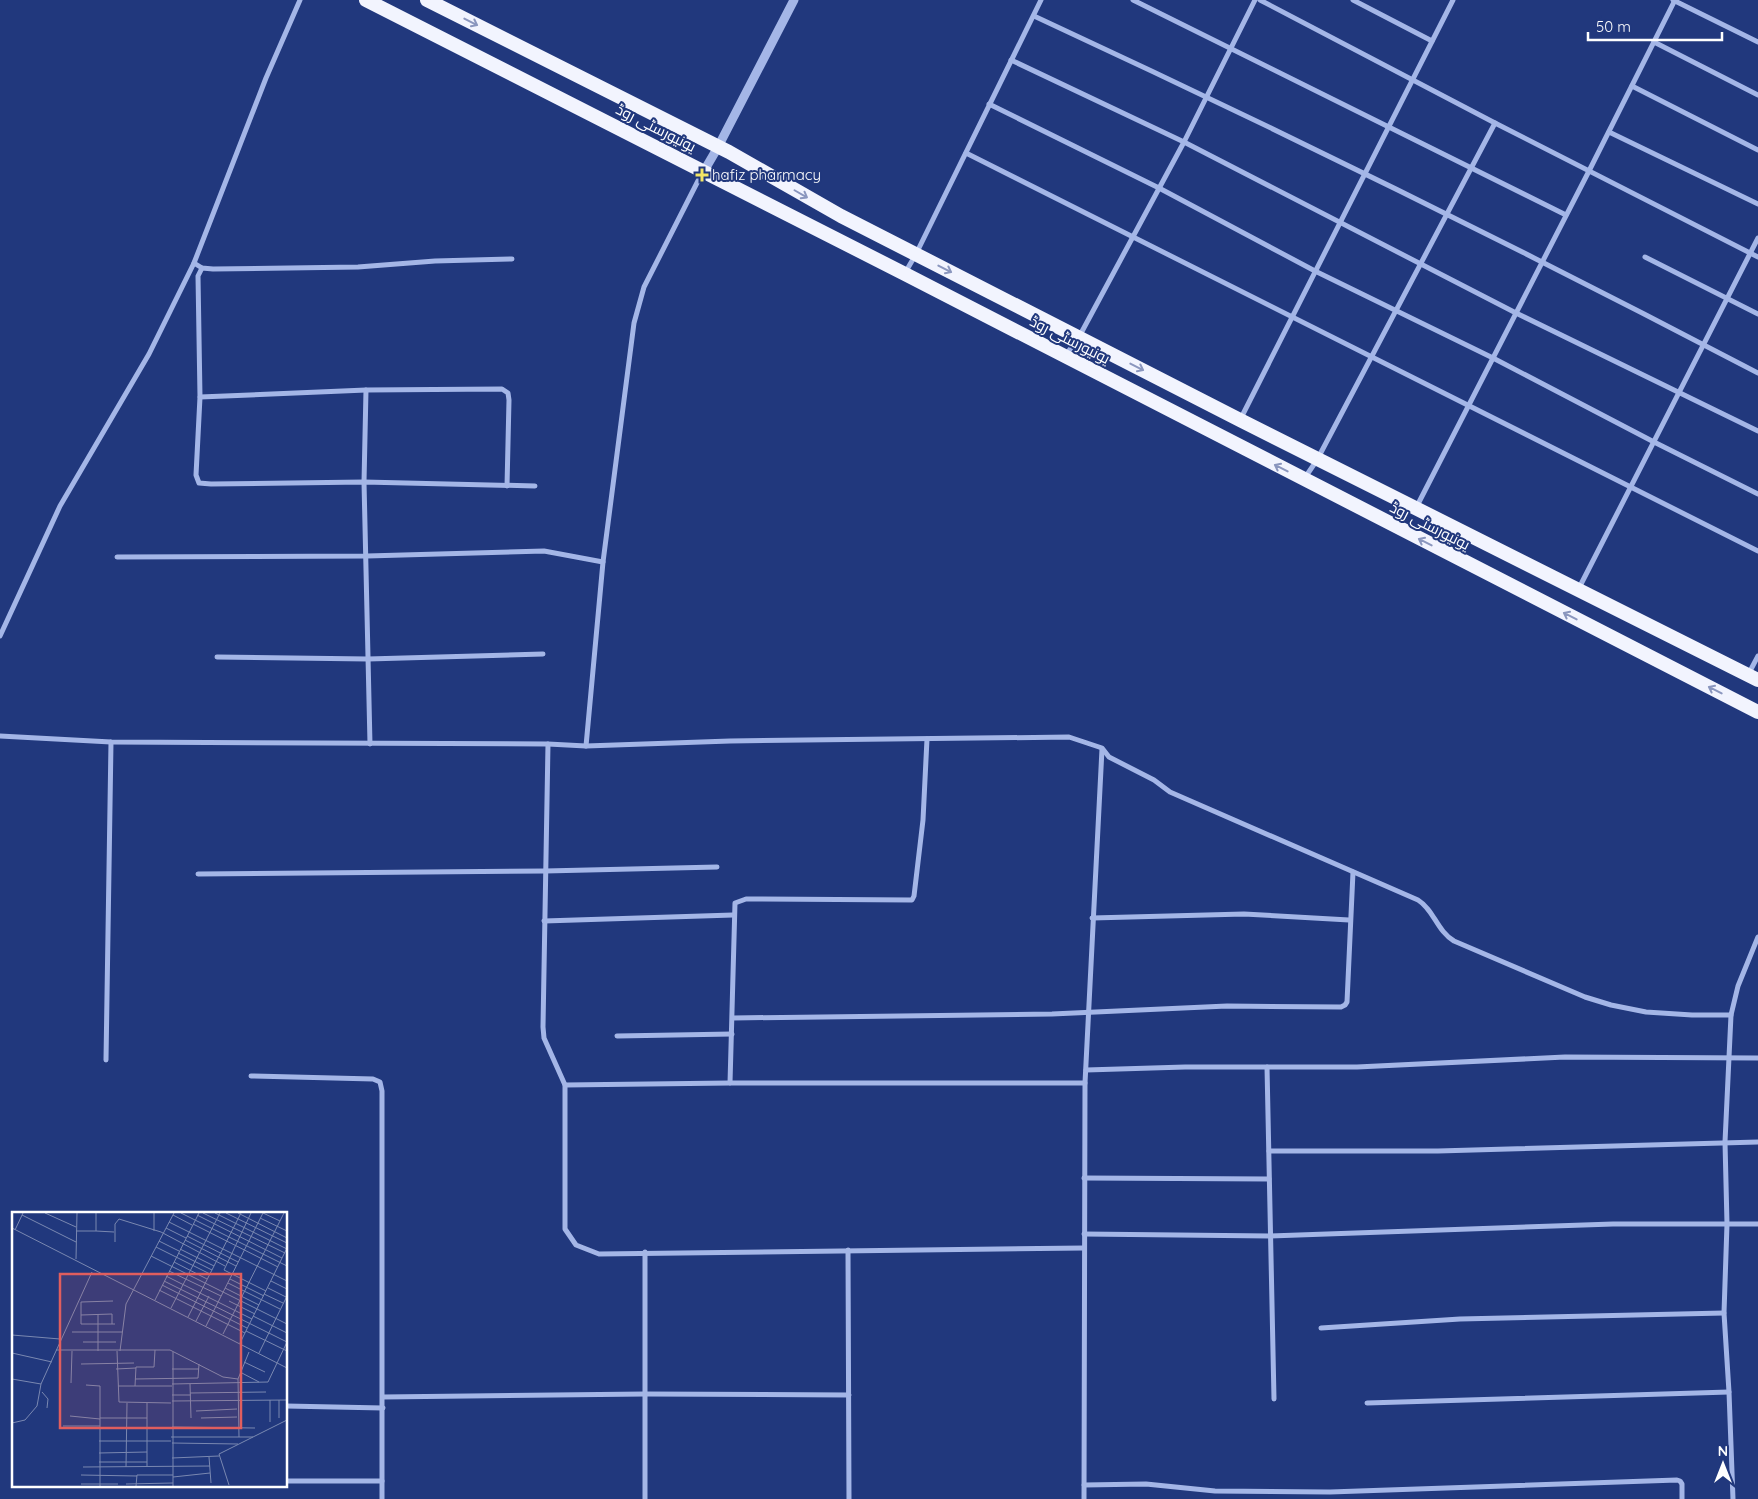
<svg xmlns="http://www.w3.org/2000/svg" width="1758" height="1499" viewBox="0 0 1758 1499" font-family="Quicksand,Cairo,sans-serif">
<style>
.lines{fill:none;stroke-linecap:round;stroke-linejoin:round}
.minor{stroke:#a4b6e7;stroke-width:5}
.tertiary{stroke:#a4b6e7;stroke-width:9}
.trunk{stroke:#f2f4fe;stroke-width:14}
.oneway{stroke:#8a96be}
.poi-dot{fill:#f3e565;stroke:#21387d;stroke-width:2}
.labels{text-anchor:middle;stroke-width:4;stroke-linejoin:round;paint-order:stroke}
.street-label{font-size:15px;fill:#fff;stroke:#21387d}
.poi-label{font-size:15px;fill:#fff;stroke:#21387d;text-anchor:start}
.inset-road{fill:none;stroke:#7a88b1;stroke-width:1}
.view{fill:#e05e5e;fill-opacity:0.15;stroke:#e05e5e;stroke-width:2.5}
.inset-edge{fill:none;stroke:#fff;stroke-width:2.5}
</style>
<rect width="100%" height="100%" fill="#21387d"/>
<g class="lines">
<g class="minor">
<polyline points="1133,0 1566,215"/>
<polyline points="1260,0 1495,123 1758,257"/>
<polyline points="1353,0 1432,41"/>
<polyline points="1673,0 1758,42"/>
<path d="M 1034,16 C 1278,129 1519,248 1758,373"/>
<polyline points="1654,42 1758,95"/>
<polyline points="1011,60 1184,142 1516,313 1758,431"/>
<polyline points="1632,86 1758,150"/>
<polyline points="989,104 1159,188 1315,271 1493,358 1654,442 1758,494"/>
<polyline points="1609,132 1758,204"/>
<path d="M 966,153 C 1230,285 1494,418 1758,551"/>
<polyline points="1645,257 1758,314"/>
<polyline points="194,263 202,268 213,269 358,267 435,261 512,259"/>
<polyline points="202,268 198,276 200,397 196,475 199,483 211,484 364,482 535,486"/>
<polyline points="905,273 916,254 1041,0"/>
<polyline points="1065,356 1079,337 1184,142 1255,0"/>
<polyline points="366,390 364,482 370,744"/>
<polyline points="200,397 366,390 502,389 508,393 509,400 507,486"/>
<polyline points="1240,420 1453,0"/>
<polyline points="1304,479 1317,460 1495,123"/>
<polyline points="1417,506 1589,171 1675,0"/>
<polyline points="117,557 367,556 544,551 603,562"/>
<polyline points="1578,590 1758,238"/>
<polyline points="0,636 60,506 149,354 194,263 266,78 300,0"/>
<polyline points="217,657 368,659 543,654"/>
<polyline points="1748,675 1758,656"/>
<path d="M 0,736 L 111,742 L 548,744 L 586,746 L 730,741 L 1069,737 L 1102,748 L 1109,757 L 1154,780 L 1170,792 L 1418,900 C 1434,910 1437,931 1454,941 L 1585,997 L 1611,1005 L 1646,1012 L 1692,1015 L 1731,1015"/>
<polyline points="548,744 543,1027 544,1038 565,1085 565,1229 576,1245 599,1254 1084,1248"/>
<polyline points="586,746 603,562 634,323 644,287 702,173"/>
<polyline points="198,874 545,871 717,867"/>
<polyline points="1092,918 1244,914 1349,920"/>
<polyline points="544,921 733,915"/>
<polyline points="733,1018 1052,1014 1227,1006 1341,1007 1345,1005 1347,1002 1353,872"/>
<polyline points="617,1036 732,1034"/>
<polyline points="106,1060 111,742"/>
<polyline points="1267,1067 1274,1399"/>
<polyline points="1086,1070 1185,1067 1357,1067 1565,1057 1758,1058"/>
<polyline points="251,1076 373,1079 380,1082 382,1091 382,1499"/>
<polyline points="730,1083 735,903 746,899 912,900 914,896 923,820 927,739"/>
<polyline points="565,1085 730,1083 1085,1083"/>
<polyline points="1269,1151 1438,1151 1758,1142"/>
<polyline points="1084,1178 1269,1179"/>
<polyline points="1084,1234 1270,1236 1613,1224 1758,1224"/>
<polyline points="848,1250 849,1499"/>
<polyline points="1321,1328 1460,1319 1724,1313"/>
<polyline points="383,1397 645,1394 849,1395"/>
<polyline points="1367,1403 1729,1392"/>
<polyline points="286,1406 383,1408"/>
<polyline points="286,1481 382,1481"/>
<polyline points="1084,1485 1146,1484 1215,1491 1330,1492 1677,1480 1680,1481 1682,1484 1682,1499"/>
<polyline points="645,1499 645,1252"/>
<polyline points="1084,1499 1085,1083 1102,749"/>
<polyline points="1733,1499 1729,1392 1724,1313 1727,1224 1725,1142 1731,1015 1738,986 1758,937"/>
</g>
<polyline class="tertiary" points="704,171 718,147 794,0"/>
<g class="trunk">
<polyline points="366,0 905,274 1758,712"/>
<polyline points="427,0 729,152 841,216 1240,420 1758,680"/>
</g>
</g>
<defs><path id="oneway-shaft" d="M-6 0H5M1.5-3L5.5 0L1.5 3" fill="none" stroke-width="1.6" stroke-linecap="round" stroke-linejoin="round" transform="scale(1.25)"/></defs>
<g class="oneway">
<use href="#oneway-shaft" transform="translate(471 22) rotate(27)"/>
<use href="#oneway-shaft" transform="translate(801 194) rotate(30)"/>
<use href="#oneway-shaft" transform="translate(945 269) rotate(27)"/>
<use href="#oneway-shaft" transform="translate(1137 367) rotate(27)"/>
<use href="#oneway-shaft" transform="translate(1281 468) rotate(-153)"/>
<use href="#oneway-shaft" transform="translate(1425 542) rotate(-153)"/>
<use href="#oneway-shaft" transform="translate(1570 616) rotate(-153)"/>
<use href="#oneway-shaft" transform="translate(1715 690) rotate(-153)"/>
</g>
<path class="poi-dot" d="M699.5 167.5h5v5h5v5h-5v5h-5v-5h-5v-5h5z"/>
<g class="labels">
<g class="street-label">
<text transform="translate(656 128) rotate(27)" y="5">یونیورسٹی روڈ</text>
<text transform="translate(1070 340) rotate(27)" y="5">یونیورسٹی روڈ</text>
<text transform="translate(1430 526) rotate(27)" y="5">یونیورسٹی روڈ</text>
</g>
<g class="poi-label">
<text x="712" y="180">hafiz pharmacy</text>
</g>
</g>
<g transform="translate(12 1212)">
<rect width="275" height="275" fill="#21387d"/>
<path class="inset-road" d="M 33,1 L 64,15M 169,1 L 275,54M 191,1 L 273,41M 203,1 L 275,37M 214,1 L 275,31M 226,1 L 275,26M 239,1 L 212,58 L 254,79M 251,1 L 268,9M 10,3 L 64,30M 161,3 L 180,13M 185,3 L 270,46M 248,6 L 275,19M 157,10 L 275,69M 181,12 L 266,55M 0,16 L 275,156M 154,16 L 174,26M 3,18 L 11,1M 64,19 L 84,19 L 84,1M 84,19 L 102,20M 142,19 L 142,1M 175,24 L 226,50M 173,28 L 224,54M 147,29 L 167,39M 103,30 L 103,12 L 107,7 L 149,20 L 213,54M 144,35 L 198,62M 168,37 L 202,54M 166,41 L 200,58M 139,44 L 275,112M 64,47 L 65,1M 162,50 L 195,67M 157,59 L 209,84M 154,64 L 240,107M 218,67 L 252,84M 152,69 L 275,130M 259,69 L 275,77M 216,71 L 268,97M 150,73 L 235,116M 213,76 L 247,93M 256,76 L 274,85M 147,78 L 233,121M 252,82 L 271,91M 143,88 L 187,1M 217,89 L 243,102M 69,90 L 69,112 L 103,112M 69,90 L 101,89M 159,96 L 208,1M 86,102 L 86,139M 69,103 L 100,102 L 100,112M 241,104 L 275,121M 176,105 L 229,1M 184,109 L 197,84M 194,114 L 251,1M 234,119 L 275,139M 60,120 L 110,120M 211,122 L 272,1M 0,123 L 48,127M 71,130 L 104,130M 228,131 L 275,36M 44,138 L 158,138 L 211,165 L 226,167M 105,139 L 107,190 L 159,191M 108,139 L 114,92 L 162,1M 0,141 L 40,150M 247,141 L 275,84M 232,150 L 253,160M 69,152 L 122,151M 104,157 L 124,156M 160,157 L 187,157M 228,160 L 247,170M 0,167 L 29,172M 123,167 L 186,166 L 187,152M 59,171 L 60,139M 160,172 L 256,170 L 275,130M 178,172 L 179,206M 74,173 L 88,174 L 88,274M 106,174 L 160,174M 123,174 L 124,155 L 142,155 L 143,138M 30,180 L 36,187 L 35,196M 178,181 L 254,180M 160,183 L 179,183M 258,188 L 258,210M 267,188 L 267,206M 160,189 L 275,188M 135,191 L 135,255M 184,199 L 225,197M 58,204 L 88,207M 88,206 L 135,206M 189,206 L 225,205M 0,211 L 13,208 L 25,194 L 29,172 L 80,60M 51,214 L 88,214M 160,215 L 243,216M 159,225 L 241,225M 227,225 L 226,167 L 237,140M 87,229 L 159,229M 160,231 L 226,232M 87,241 L 135,240M 197,245 L 199,271M 160,246 L 207,244M 87,250 L 135,250M 71,255 L 198,254M 114,255 L 115,191M 69,263 L 125,264M 161,265 L 198,261M 69,272 L 106,272M 114,272 L 161,271M 217,273 L 207,242 L 275,208M 124,274 L 125,263 L 161,263M 161,274 L 161,140"/>
<path class="view" d="M 48,62 L 229,62 L 229,216 L 48,216 Z"/>
<rect width="275" height="275" class="inset-edge"/>
</g>
<g transform="translate(1723 1464)" stroke="#21387d" stroke-width="4" paint-order="stroke">
<path d="M0-4L9 19L0 12L-9 19Z" fill="#ffffff"/>
<text y="-8" font-size="14" font-weight="bold" text-anchor="middle" fill="#ffffff">N</text>
</g>
<path d="M1588 32v8h134v-8" fill="none" stroke="#ffffff" stroke-width="2.5"/>
<text x="1596" y="32" font-size="15" fill="#ffffff" stroke="#21387d" stroke-width="4" paint-order="stroke">50 m</text>
</svg>
